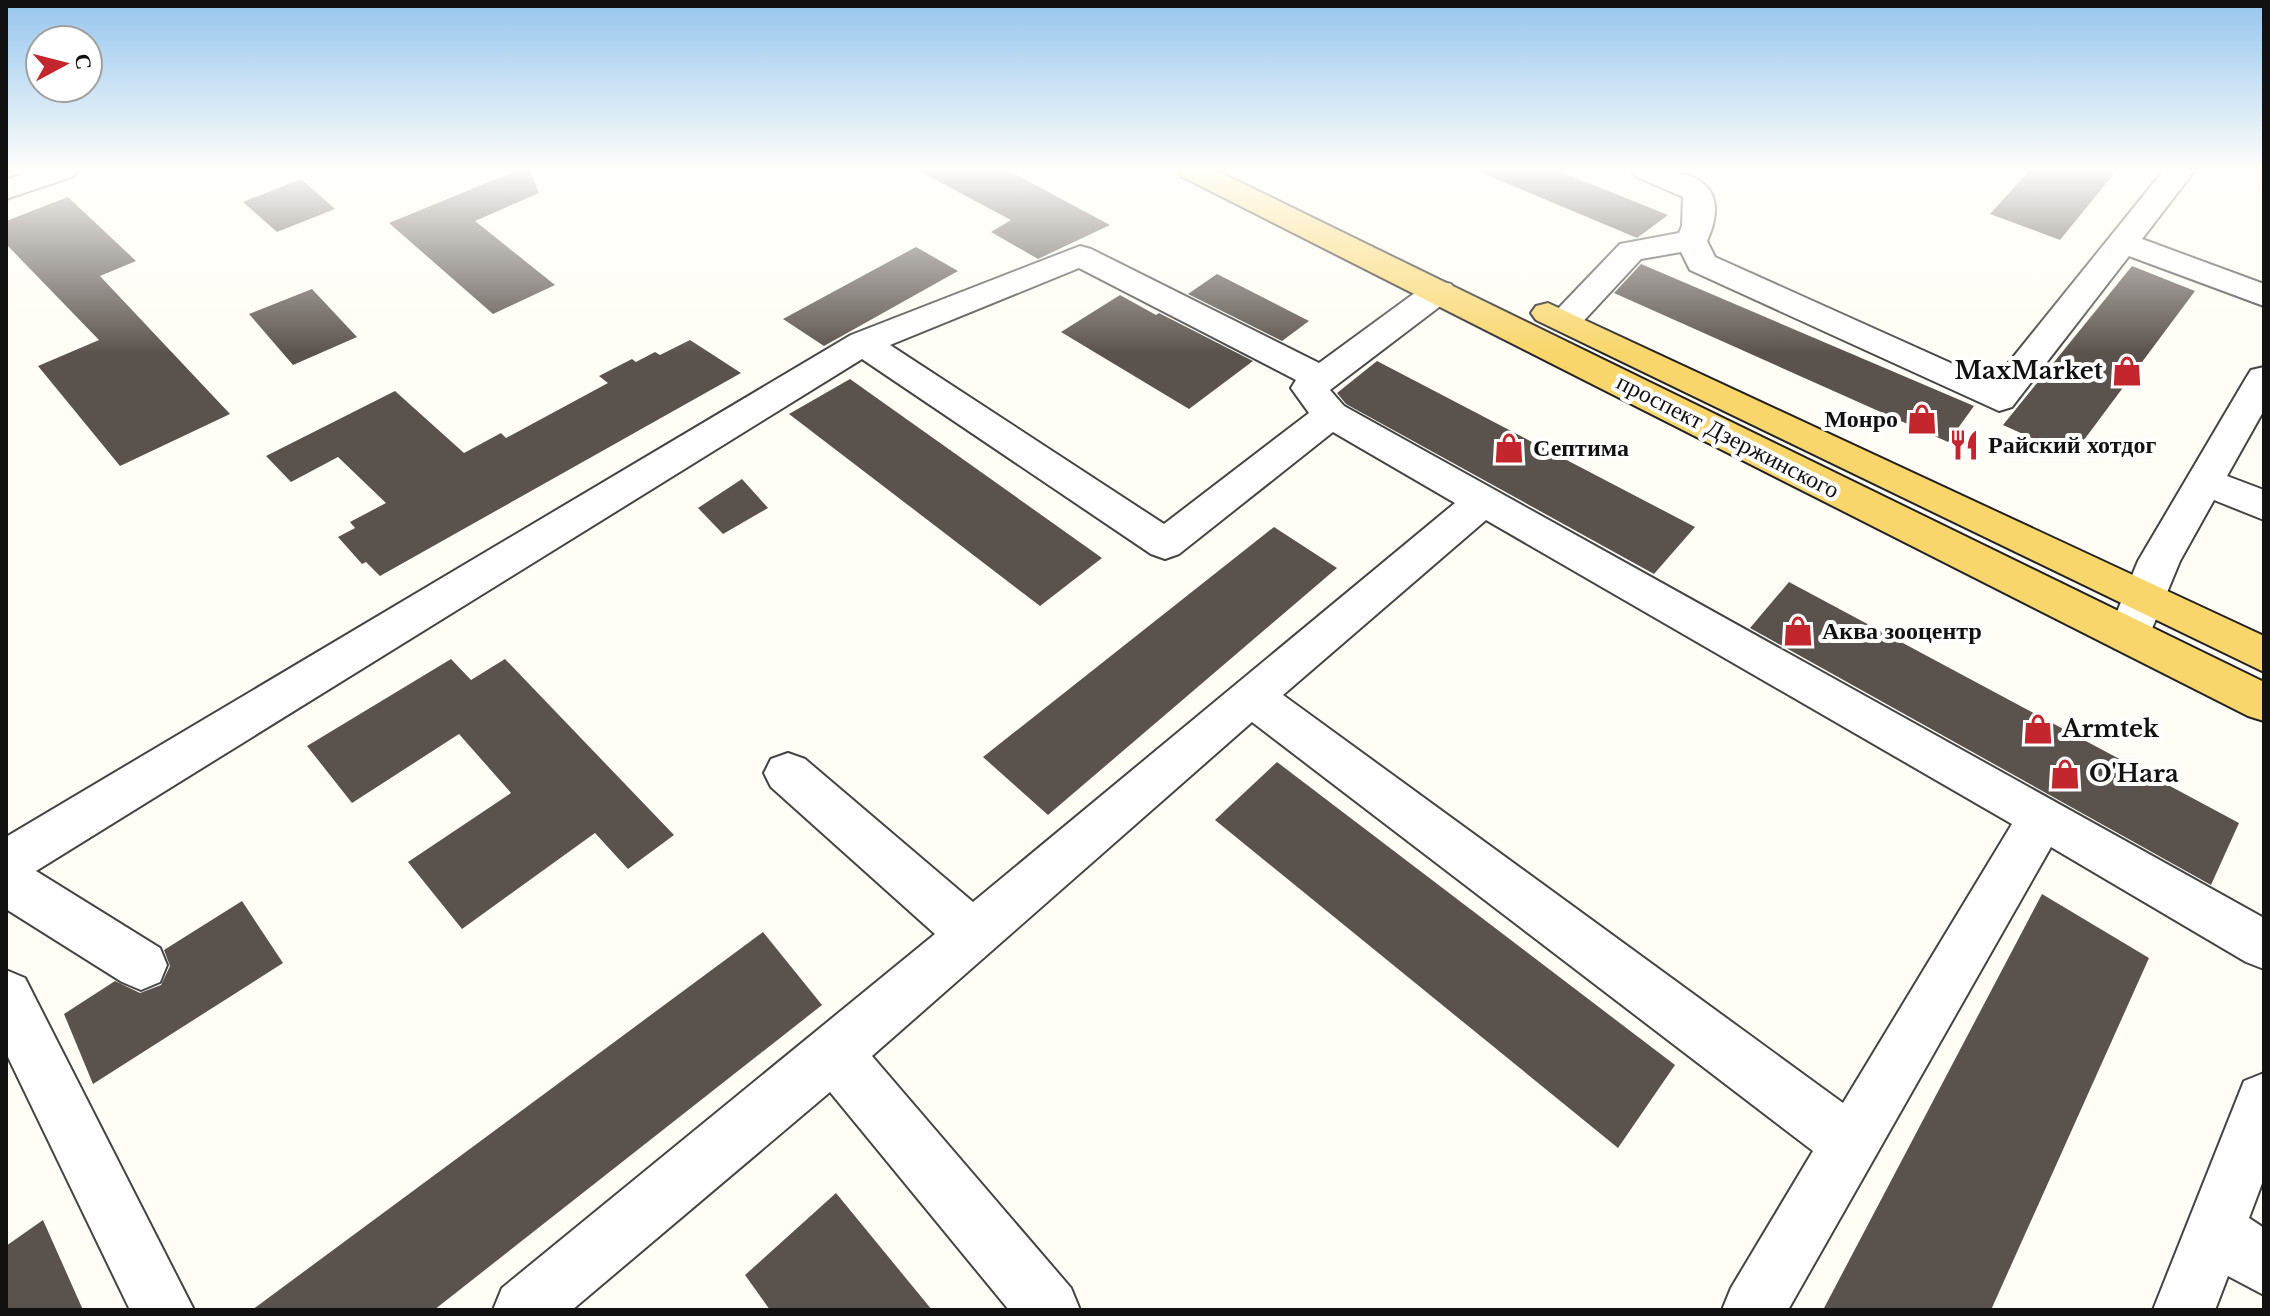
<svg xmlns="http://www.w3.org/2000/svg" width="2270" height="1316" viewBox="0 0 2270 1316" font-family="'Libre Baskerville',serif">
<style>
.building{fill:#5a524d}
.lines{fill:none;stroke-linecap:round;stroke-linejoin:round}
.minor-casing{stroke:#444;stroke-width:4}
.major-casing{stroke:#222;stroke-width:4}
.minor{fill:#fff;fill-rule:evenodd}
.major{fill:#f9d66b;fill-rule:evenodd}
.labels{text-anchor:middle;stroke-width:8;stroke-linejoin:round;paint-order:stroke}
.poi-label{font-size:24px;font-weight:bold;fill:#111;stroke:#fff;text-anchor:start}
.street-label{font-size:24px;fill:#111;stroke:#fff}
</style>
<rect width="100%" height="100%" fill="#fffdf5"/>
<g class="building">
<polygon points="518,170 530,170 539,193 475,221 555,285 493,314 389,223"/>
<polygon points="917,170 1007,170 1110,225 1038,259 991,232 1011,220"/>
<polygon points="1475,170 1556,170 1668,215 1637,238"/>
<polygon points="2030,170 2117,170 2060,240 1990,214"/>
<polygon points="301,179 335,209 277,232 243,202"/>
<polygon points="68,197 136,261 100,276 230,414 120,466 38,366 99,340 6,244 6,221"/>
<polygon points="916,247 958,271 824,346 783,319"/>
<polygon points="1641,264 1974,406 1948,442 1614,293"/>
<polygon points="2132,266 2195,291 2072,456 2003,425"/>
<polygon points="1217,274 1309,321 1282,341 1188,294"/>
<polygon points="312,289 357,337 293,365 249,314"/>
<polygon points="1120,295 1156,315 1159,313 1253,361 1189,409 1061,332"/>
<polygon points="690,340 741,373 380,576 366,562 362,564 338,537 355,528 350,522 386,503 338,457 291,482 266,456 395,391 464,453 501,433 506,438 608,383 599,376 632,359 636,362 655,352 660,355"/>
<polygon points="1377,361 1695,527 1654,574 1346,404 1337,393"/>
<polygon points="850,379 1102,558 1040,606 789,414"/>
<polygon points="742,479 768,508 723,534 698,508"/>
<polygon points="1274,527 1337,568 1048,815 983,757"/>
<polygon points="1789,582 2239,823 2211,885 1750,628"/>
<polygon points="451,659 471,680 505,659 674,835 628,869 595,833 462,929 408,862 511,793 459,734 352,803 307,746"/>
<polygon points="1277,762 1675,1065 1618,1148 1215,820"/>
<polygon points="2042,894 2149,958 1991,1310 1823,1310"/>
<polygon points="242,901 283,963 93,1084 64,1014 115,981 140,993 161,985 170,966 164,950"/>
<polygon points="763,932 822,1005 434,1310 252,1310"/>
<polygon points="836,1193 932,1310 770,1310 745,1275"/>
<polygon points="43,1220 83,1310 6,1310 6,1246"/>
</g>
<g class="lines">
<g class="minor-casing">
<g id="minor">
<polygon points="35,170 78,170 74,176 6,199 6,180"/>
<path d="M 1631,170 C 1681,168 1736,176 1707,241 L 1715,257 L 1993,382 L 2164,170 L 2195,170 L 2142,239 L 2264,284 L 2264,306 L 2129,256 L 2012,407 L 1999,411 L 1690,270 L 1681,252 L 1641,259 L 1577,328 L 1565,331 L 1553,328 L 1548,321 L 1553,314 L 1620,244 L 1679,233 L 1682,226 L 1683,197 L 1635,176 Z"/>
<path d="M 1080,246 L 1091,249 L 1319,363 L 1427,284 L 1439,281 L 1451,284 L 1456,291 L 1451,298 L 1330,390 L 1344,406 L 2264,918 L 2264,969 L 2246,962 L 2051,847 L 1788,1310 L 1722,1310 L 1731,1288 L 1813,1151 L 1252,722 L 872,1056 L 1071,1288 L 1080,1310 L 1009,1310 L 830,1092 L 572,1310 L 493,1310 L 502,1288 L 935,934 L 771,787 L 764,773 L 771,759 L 788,753 L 805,759 L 973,902 L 1455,503 L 1333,432 L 1179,554 L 1165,559 L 1151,554 L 862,359 L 36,871 L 160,948 L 167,965 L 160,982 L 141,990 L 122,982 L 6,909 L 6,837 L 851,335 ZM 1079,268 L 1296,380 L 1291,388 L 1309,413 L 1164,524 L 890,345 ZM 1486,520 L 2012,824 L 1843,1103 L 1283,695 Z"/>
<polygon points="2264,367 2264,410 2227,476 2264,490 2264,520 2214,500 2180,561 2144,648 2129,653 2114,648 2107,636 2138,561 2246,378 2251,370"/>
<polygon points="6,970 25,978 194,1310 130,1310 6,1053"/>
<polygon points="2264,1073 2264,1178 2249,1218 2264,1228 2264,1295 2228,1276 2215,1310 2153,1310 2244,1081"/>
</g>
</g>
<g class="major-casing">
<g id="major">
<polygon points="1177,170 1215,170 2264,682 2264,721 2248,716 1181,176"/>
<polygon points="1548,303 2264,636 2264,672 1536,320 1531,313 1536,306"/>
</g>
</g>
<use href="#minor" class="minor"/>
<use href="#major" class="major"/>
</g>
<linearGradient id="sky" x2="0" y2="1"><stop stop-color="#95c6ee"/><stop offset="0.48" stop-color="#fffefa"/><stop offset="1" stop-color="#fffefa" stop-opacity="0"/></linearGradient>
<rect width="2270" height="354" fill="url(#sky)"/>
<defs>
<g id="shop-bare" transform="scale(2.4)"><path d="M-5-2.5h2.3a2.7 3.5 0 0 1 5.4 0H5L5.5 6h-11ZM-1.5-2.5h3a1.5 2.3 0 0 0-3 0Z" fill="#c4262e" stroke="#fff" stroke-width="2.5" paint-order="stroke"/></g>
<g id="restaurant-bare" transform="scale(2.4)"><path d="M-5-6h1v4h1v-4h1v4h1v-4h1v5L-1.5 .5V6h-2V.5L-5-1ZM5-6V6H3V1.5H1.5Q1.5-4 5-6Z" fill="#c4262e" stroke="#fff" stroke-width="2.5" paint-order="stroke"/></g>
</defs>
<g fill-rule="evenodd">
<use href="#shop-bare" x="2127" y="371"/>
<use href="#shop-bare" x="1922" y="419"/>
<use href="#restaurant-bare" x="1964" y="445"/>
<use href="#shop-bare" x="1509" y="448"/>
<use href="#shop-bare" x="1798" y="631"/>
<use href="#shop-bare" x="2038" y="729"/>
<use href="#shop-bare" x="2065" y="774"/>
</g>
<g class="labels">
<g class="poi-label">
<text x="2103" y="379" text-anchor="end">MaxMarket</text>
<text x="1898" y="427" text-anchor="end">Монро</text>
<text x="1988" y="453">Райский хотдог</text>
<text x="1533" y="456">Септима</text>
<text x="1822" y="639">Аква зооцентр</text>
<text x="2062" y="737">Armtek</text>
<text x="2089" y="782">O'Hara</text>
</g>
<g class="street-label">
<text transform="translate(1728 436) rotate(27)" y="8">проспект Дзержинского</text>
</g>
</g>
<rect width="2270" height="1316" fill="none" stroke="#111111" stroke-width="16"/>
<g transform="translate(64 64) rotate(83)"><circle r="38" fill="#ffffff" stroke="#a0a0a0" stroke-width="2"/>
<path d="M0-6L14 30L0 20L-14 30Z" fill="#c4262e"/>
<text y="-12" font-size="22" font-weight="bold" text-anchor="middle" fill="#111111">С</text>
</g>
</svg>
